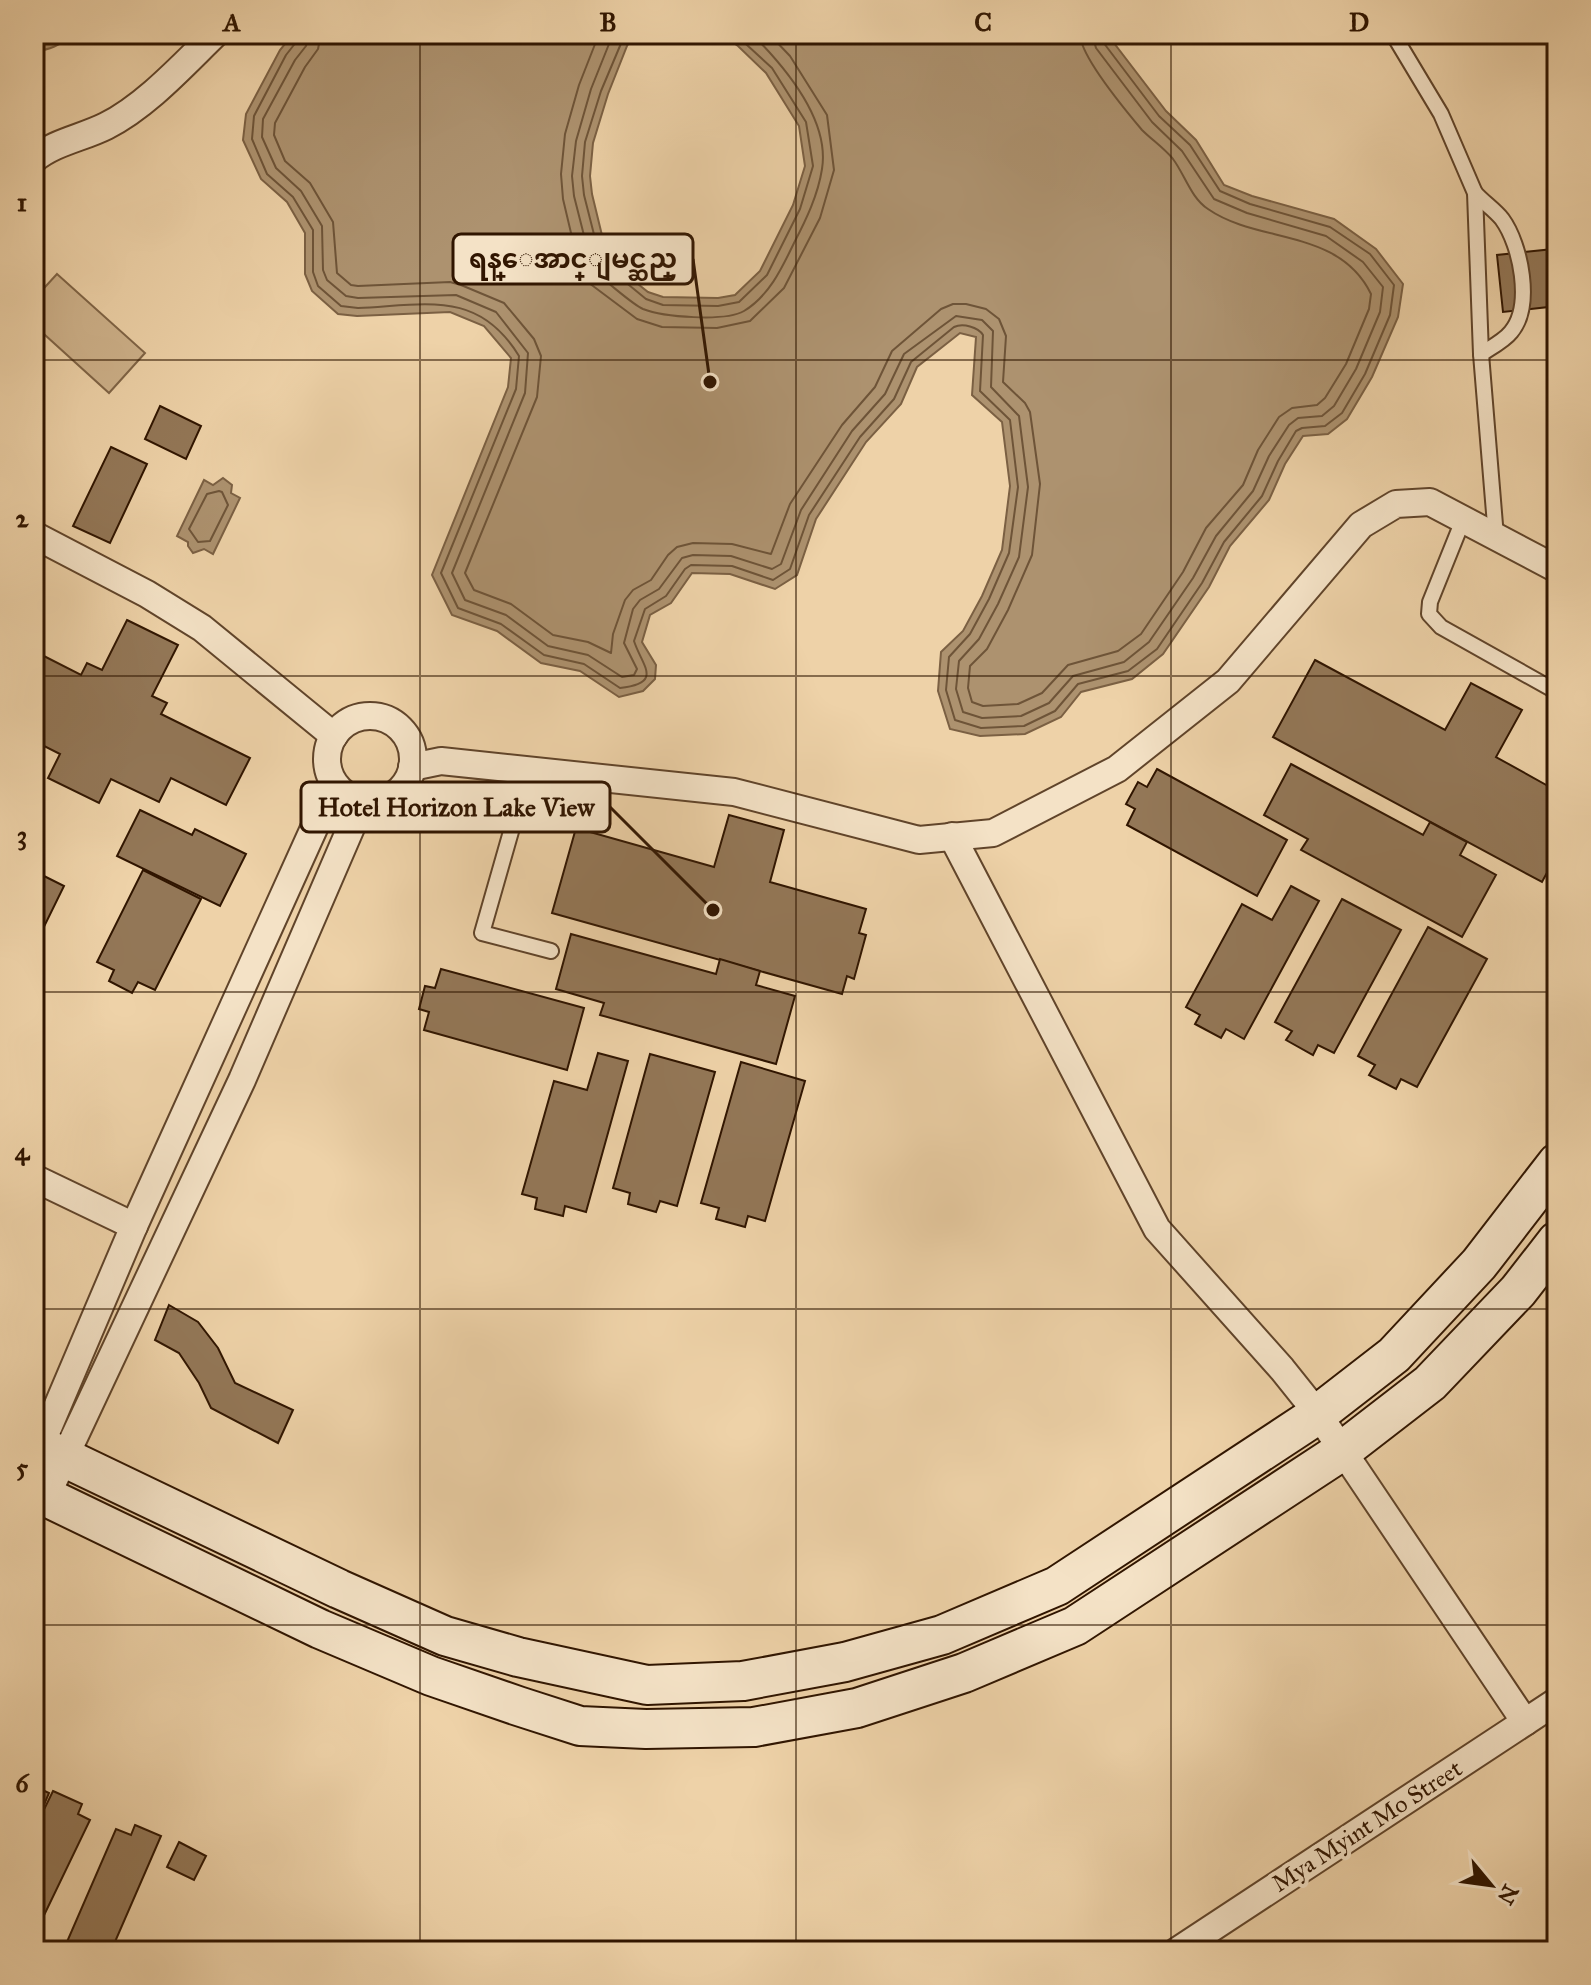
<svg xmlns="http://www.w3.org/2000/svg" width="1591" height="1985" viewBox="0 0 1591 1985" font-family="'IM FELL Great Primer','Noto Sans Myanmar',serif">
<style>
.green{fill:#ceb28b;stroke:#7f6446;stroke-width:2}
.water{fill:#ad926f;stroke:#7b6043;stroke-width:2}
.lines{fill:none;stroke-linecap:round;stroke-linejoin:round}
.shore{stroke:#6e5438;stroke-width:2}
.building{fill:#937757;stroke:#301500;stroke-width:2}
.lane-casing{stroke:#60442a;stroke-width:18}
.street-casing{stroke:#60442a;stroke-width:30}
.secondary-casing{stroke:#301500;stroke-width:42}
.lane{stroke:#f4e2c6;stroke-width:14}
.street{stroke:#f4e2c6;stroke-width:26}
.secondary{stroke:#f4e2c6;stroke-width:38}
.grid{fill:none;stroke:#301500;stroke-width:2;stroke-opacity:0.55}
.labels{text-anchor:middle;stroke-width:8;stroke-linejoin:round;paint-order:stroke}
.street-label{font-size:24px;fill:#301500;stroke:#f4e2c6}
.leader{fill:none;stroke:#301500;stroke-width:3}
.callout-dot{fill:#301500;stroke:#f4e2c6;stroke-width:3}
.callout{fill:#f4e2c6;stroke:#301500;stroke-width:3}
.callout-label{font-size:26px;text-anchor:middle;font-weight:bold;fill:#301500}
.neatline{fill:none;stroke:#301500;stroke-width:3}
.grid-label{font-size:26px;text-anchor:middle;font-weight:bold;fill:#301500}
</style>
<rect width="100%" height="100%" fill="#eed2a8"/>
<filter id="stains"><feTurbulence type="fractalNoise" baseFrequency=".0025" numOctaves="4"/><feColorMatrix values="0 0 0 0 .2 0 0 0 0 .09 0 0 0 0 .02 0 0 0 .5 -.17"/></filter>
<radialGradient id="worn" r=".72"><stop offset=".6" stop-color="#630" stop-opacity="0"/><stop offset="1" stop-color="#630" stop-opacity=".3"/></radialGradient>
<polygon class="green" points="57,274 145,353 109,393 34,325 34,299"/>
<g class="water">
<path d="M 34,34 L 71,34 C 64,44 46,52 34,50 Z"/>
<polygon points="293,34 634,34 627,46 608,94 593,143 590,176 592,194 608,260 648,292 663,297 718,298 735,295 760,271 793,205 805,166 799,126 766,73 738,46 721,34 1107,34 1166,111 1196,140 1224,185 1252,196 1334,219 1376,249 1403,284 1398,317 1372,377 1347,419 1328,434 1303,436 1285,464 1269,500 1230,546 1209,587 1163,654 1132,679 1081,692 1061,717 1025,734 980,736 950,729 938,691 941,652 963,631 982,596 1002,550 1010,486 1002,422 972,395 976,337 960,333 917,367 901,404 866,442 816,519 797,575 775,589 730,574 692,573 671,603 650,615 642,642 656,665 655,679 643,691 619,697 580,671 541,663 497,631 452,615 432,575 508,387 511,358 484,326 450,312 357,316 338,314 312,291 305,274 305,233 287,202 261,179 243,140 246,114 280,50"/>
<polygon points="223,478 232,485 231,493 240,498 213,554 204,549 193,553 188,546 188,542 177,536 204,480 213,485"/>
</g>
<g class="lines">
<g class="shore">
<path d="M 299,34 L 297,41 L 286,55 L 254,116 L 252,139 L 267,174 L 293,197 L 313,230 L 313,272 L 318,286 L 341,306 L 358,308 C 425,305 478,289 519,356 L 516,389 L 441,573 L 458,608 L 501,624 L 544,655 L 584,664 L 620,688 C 664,683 642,666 634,641 L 645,609 L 666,596 L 685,569 L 691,565 L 732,566 L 773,580 L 790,569 L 809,515 L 860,437 L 894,399 L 911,362 L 954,327 C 963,323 978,327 983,335 L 980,391 L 1010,420 L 1018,487 L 1009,553 L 989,599 L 970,634 L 949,657 L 946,690 L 955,720 L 981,728 L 1024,726 L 1055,711 L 1078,684 L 1128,671 L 1157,649 L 1202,583 L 1224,542 L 1262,496 L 1278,461 L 1296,431 L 1302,428 L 1325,426 L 1342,413 L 1365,374 L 1390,315 L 1394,285 L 1370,254 L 1330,227 L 1250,204 L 1220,191 L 1190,145 L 1159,116 L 1103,42 L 1102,34"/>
<polyline points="309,34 306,46 295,60 263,119 262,137 276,168 301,191 322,226 323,270 327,280 346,296 358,298 456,295 496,312 528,353 525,393 452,573 465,600 506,615 548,646 588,655 622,677 634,675 637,669 624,643 633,609 640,600 659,589 682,558 693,555 731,556 772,569 781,564 801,510 852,431 885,394 904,354 956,316 982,320 993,331 991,387 1019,416 1028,487 1019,557 998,604 979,639 959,661 956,689 963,712 982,718 1021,716 1049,703 1073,676 1124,662 1149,642 1193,578 1216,536 1253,491 1269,456 1289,425 1298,418 1322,416 1334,406 1356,369 1380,312 1383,287 1363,262 1326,236 1247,213 1214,199 1182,151 1152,122 1096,48 1092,34"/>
<path d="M 321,34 L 318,49 L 305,67 L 275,123 L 274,135 L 285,161 L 310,183 L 333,222 L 337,273 L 351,285 L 358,286 L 450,282 L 461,285 L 504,303 L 534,339 L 541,356 L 537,397 L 465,573 L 474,590 L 511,604 L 553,635 L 588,642 L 611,653 L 613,634 L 625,600 L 633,590 L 651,580 L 668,555 L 677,547 L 693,543 L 732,544 L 771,554 L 790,504 L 842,425 L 875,387 L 892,351 L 941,309 L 953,304 L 966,304 L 986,309 L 999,319 L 1006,336 L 1003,382 L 1025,403 L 1030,412 L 1040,484 L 1032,555 L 1008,610 L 987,649 L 970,666 L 968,688 L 972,702 L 983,706 L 1018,704 L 1042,693 L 1068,665 L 1118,651 L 1141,634 L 1183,572 L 1206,528 L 1243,485 L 1258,450 L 1279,417 L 1292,408 L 1317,405 L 1325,398 L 1346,364 L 1369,309 L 1371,294 C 1339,228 1258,244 1208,209 C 1191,198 1185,175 1173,159 C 1164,148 1152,140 1142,130 C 1126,111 1080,56 1080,34"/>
<polyline points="599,34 579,85 565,134 561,174 563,199 580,271 589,283 637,319 662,327 717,328 750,321 784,288 820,218 834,170 827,115 790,56 769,34"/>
<path d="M 613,34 L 591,89 L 576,141 L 572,176 L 574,196 L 592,267 C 596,274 634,305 643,309 C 663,317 725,322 744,311 C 769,296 782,268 794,243 C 806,220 818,195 822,169 C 830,120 784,66 752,34"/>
<polyline points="625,34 601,91 585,142 582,176 584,195 601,262 646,299 663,305 718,306 739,302 767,275 800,209 813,166 806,122 772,68 735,34"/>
<polygon points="219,491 222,492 228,505 210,541 198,542 189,529 207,494"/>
</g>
</g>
<g class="building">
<polygon points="1557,84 1557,165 1549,85"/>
<polygon points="1551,233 1557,233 1557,306 1503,312 1497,255 1553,249"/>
<polygon points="160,406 201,426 186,459 145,439"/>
<polygon points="111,447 147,464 110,543 73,526"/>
<polygon points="127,620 178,645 152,696 167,703 161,714 250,758 226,805 171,778 159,802 111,779 99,803 48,778 60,754 34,741 34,651 81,675 87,663 102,670"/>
<polygon points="1315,660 1445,730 1471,683 1522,710 1496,757 1557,791 1556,870 1550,867 1542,882 1273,737"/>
<polygon points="1291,764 1423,835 1430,822 1467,842 1460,855 1496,875 1462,937 1301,850 1308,839 1264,815"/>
<polygon points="1157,769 1287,840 1257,896 1127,825 1135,809 1126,804 1138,782 1147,787"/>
<polygon points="140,810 192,835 195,829 246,854 220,906 117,856"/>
<polygon points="729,815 784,830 770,882 866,909 859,933 866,935 854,979 847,976 842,994 552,913 576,828 714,867"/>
<polygon points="143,870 201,899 155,990 138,982 132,993 109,981 114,970 97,962"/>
<polygon points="34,871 64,886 34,947"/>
<polygon points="1291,886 1319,901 1244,1039 1226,1029 1221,1038 1195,1024 1200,1015 1186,1007 1242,904 1272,920"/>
<polygon points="1342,899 1401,930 1334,1053 1318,1045 1313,1055 1286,1040 1292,1031 1275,1022"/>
<polygon points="1428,927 1487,959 1417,1087 1401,1079 1396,1089 1369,1075 1375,1065 1358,1056"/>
<polygon points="571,934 716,974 720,959 760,971 756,985 795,996 776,1064 600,1015 604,1003 556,989"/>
<polygon points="441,969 584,1008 567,1070 424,1030 429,1012 419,1009 425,986 435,988"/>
<polygon points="598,1053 628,1061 586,1212 565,1206 563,1216 535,1209 537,1198 522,1194 554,1081 587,1090"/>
<polygon points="650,1054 715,1072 677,1206 660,1201 656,1212 628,1204 630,1193 613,1188"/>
<polygon points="741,1062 805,1081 765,1221 748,1216 745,1227 716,1219 719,1208 701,1203"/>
<polygon points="169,1305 198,1322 218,1348 235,1383 293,1410 278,1443 211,1408 199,1383 179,1353 155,1340"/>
<polygon points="34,1781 38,1783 36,1787 49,1793 44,1805 34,1800"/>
<polygon points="53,1791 82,1804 78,1814 90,1820 34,1936 34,1830"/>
<polygon points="135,1825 161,1836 111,1951 63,1951 116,1829 131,1835"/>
<polygon points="179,1842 206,1856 194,1880 167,1867"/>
</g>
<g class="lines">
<g class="lane-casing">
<g id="lane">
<polyline points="1393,34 1441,114 1475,193 1481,354 1496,537"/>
<path d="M 1475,193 C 1483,202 1495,210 1502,219 C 1521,245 1533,306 1511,332 C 1504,341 1490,348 1481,354"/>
<polyline points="1463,520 1430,602 1429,614 1441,627 1557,692"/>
<polyline points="523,770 522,793 482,933 551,951"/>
</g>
</g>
<g class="street-casing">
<g id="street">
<path d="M 34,159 C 55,142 82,138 106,126 C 146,106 183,65 215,34"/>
<polyline points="34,535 147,594 202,628 334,736"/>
<circle cx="370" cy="759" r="43"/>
<polyline points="412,767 441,761 734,792 919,840 993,833 1117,769 1228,681 1361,525 1396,504 1430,502 1557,569"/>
<polyline points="952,836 1157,1229 1282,1369 1318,1414 1525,1722"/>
<polyline points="34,1178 134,1226"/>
<polyline points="34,1461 134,1226 334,784"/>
<polyline points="46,1497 242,1080 362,802"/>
<polyline points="1177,1951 1557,1701"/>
</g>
</g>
<g class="secondary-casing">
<g id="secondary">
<polyline points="34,1443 339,1589 445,1636 518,1657 647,1685 743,1681 845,1662 942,1635 1057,1586 1314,1417 1394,1355 1479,1264 1557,1163"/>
<polyline points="34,1491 320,1629 431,1676 518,1706 580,1726 646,1729 754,1727 857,1708 964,1673 1075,1626 1342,1451 1430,1383 1518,1291 1557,1241"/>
</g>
</g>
<use href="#lane" class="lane"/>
<use href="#street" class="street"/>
<use href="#secondary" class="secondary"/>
</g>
<path class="grid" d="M 420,34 L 420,1951M 796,34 L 796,1951M 1171,34 L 1171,1951M 34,360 L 1557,360M 34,676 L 1557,676M 34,992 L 1557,992M 34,1309 L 1557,1309M 34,1625 L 1557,1625"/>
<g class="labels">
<g class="street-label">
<text transform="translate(1367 1826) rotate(-33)" y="8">Mya Myint Mo Street</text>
</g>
</g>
<path class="leader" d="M710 382L693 259M713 910L610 807"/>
<g class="callout-dot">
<circle cx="710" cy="382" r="8"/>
<circle cx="713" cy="910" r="8"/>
</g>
<g class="callout">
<rect x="453" y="234" width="240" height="50" rx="8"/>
<rect x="301" y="782" width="309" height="50" rx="8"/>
</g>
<g class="callout-label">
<text x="573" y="268">ရန္ေအာင္ျမင္ဆည္</text>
<text x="456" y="816">Hotel Horizon Lake View</text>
</g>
<rect width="1591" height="1985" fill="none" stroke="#eed2a8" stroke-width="88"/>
<g transform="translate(1491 1885) rotate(119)" stroke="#f4e2c6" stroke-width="6" paint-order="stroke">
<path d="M0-6L14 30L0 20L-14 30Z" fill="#301500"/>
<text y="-12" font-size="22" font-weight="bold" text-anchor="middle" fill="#301500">N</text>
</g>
<rect x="44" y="44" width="1503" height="1897" class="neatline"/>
<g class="grid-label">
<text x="232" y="31">A</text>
<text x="608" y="31">B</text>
<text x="983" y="31">C</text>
<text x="1359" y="31">D</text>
<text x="22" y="211">1</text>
<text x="22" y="527">2</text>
<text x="22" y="844">3</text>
<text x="22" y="1160">4</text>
<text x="22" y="1476">5</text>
<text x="22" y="1792">6</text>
</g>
<rect width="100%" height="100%" filter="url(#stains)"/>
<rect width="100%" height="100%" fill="url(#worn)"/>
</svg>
